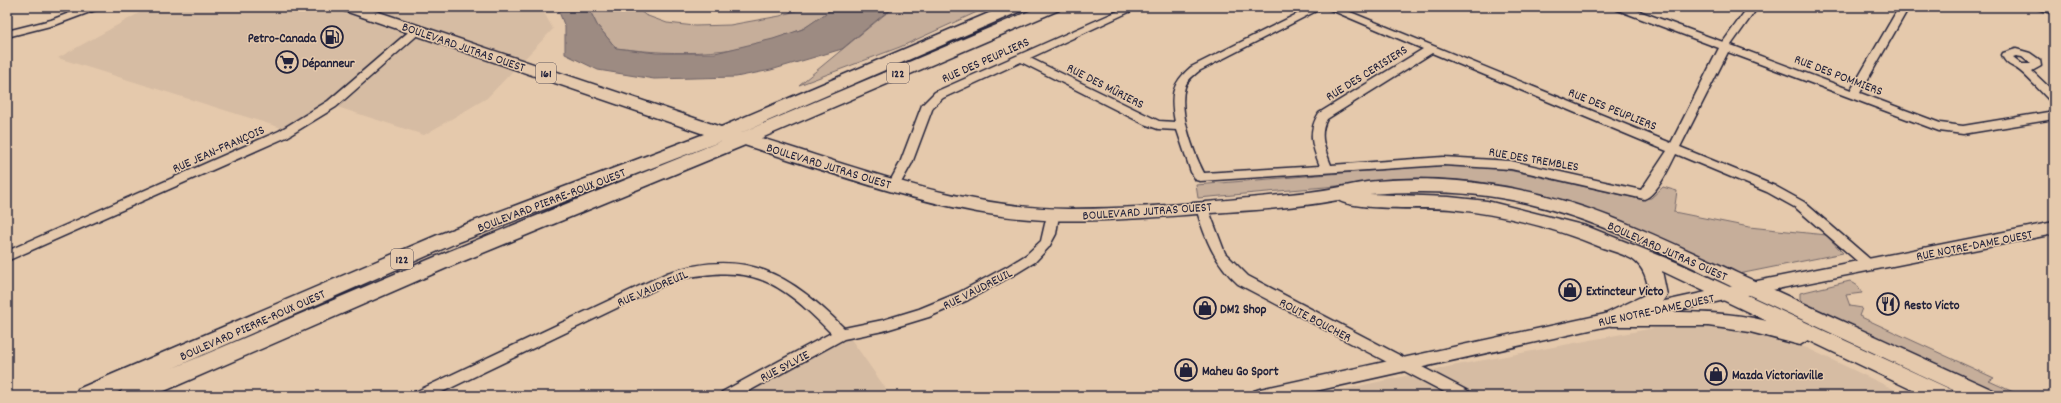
<svg xmlns="http://www.w3.org/2000/svg" width="2061" height="403" viewBox="0 0 2061 403" font-family="Dekko,sans-serif">
<style>
.built{fill:#d6bca3}
.green{fill:#c6ae9a;stroke:#74686a}
.water{fill:#9d8b82;stroke:#6c6166}
.lines{fill:none;stroke-linecap:round;stroke-linejoin:round}
.minor-casing{stroke:#22223b;stroke-width:3}
.tertiary-casing{stroke:#22223b;stroke-width:3}
.secondary-casing{stroke:#22223b;stroke-width:3}
.primary-casing{stroke:#22223b;stroke-width:3}
.minor{fill:#e5c9ac;fill-rule:evenodd}
.tertiary{fill:#e5c9ac;fill-rule:evenodd}
.secondary{fill:#e5c9ac;fill-rule:evenodd}
.primary{fill:#e5c9ac;fill-rule:evenodd}
.labels{text-anchor:middle;stroke-width:3;stroke-linejoin:round;paint-order:stroke}
.shield{fill:#e5c9ac;stroke:#5c545d;stroke-width:1}
.shield-label{font-size:12px;font-weight:bold;fill:#22223b}
.poi-label{font-size:13px;font-weight:bold;fill:#22223b;stroke:#e5c9ac;text-anchor:start}
.street-label{font-size:13px;fill:#22223b;stroke:#e5c9ac}
</style>
<rect width="100%" height="100%" fill="#e5c9ac"/>
<filter id="ink" filterUnits="userSpaceOnUse"><feTurbulence type="fractalNoise" baseFrequency=".025" numOctaves="2"/><feDisplacementMap in="SourceGraphic" scale="8" xChannelSelector="R" yChannelSelector="G"/><feConvolveMatrix kernelMatrix="1 2 1 2 8 2 1 2 1" color-interpolation-filters="sRGB"/></filter>
<g filter="url(#ink)">
<g class="built">
<polygon points="122,7 541,7 553,29 487,98 424,135 328,104 285,129 58,58 141,12"/>
<polygon points="1711,325 1768,336 1807,348 1908,396 1313,396 1452,366 1654,328"/>
<polygon points="846,332 891,396 730,396"/>
</g>
<g class="green">
<path d="M 588,7 L 636,7 L 645,15 L 667,23 L 695,26 L 730,25 L 780,16 L 806,7 L 835,7 C 824,14 813,24 802,29 C 743,56 678,56 616,48 L 597,25 Z"/>
<polygon points="896,7 988,7 900,47 799,85 884,15"/>
<polygon points="1441,165 1479,166 1513,171 1640,199 1651,198 1663,187 1677,191 1674,212 1749,227 1826,235 1843,253 1739,274 1560,202 1507,186 1473,181 1428,180 1383,182 1198,198 1196,185"/>
<polygon points="1850,281 1858,286 1862,293 1846,295 1850,306 1862,308 1859,316 1994,378 1989,381 2022,396 2003,396 1809,308 1800,299 1800,293"/>
</g>
<polygon class="water" points="557,7 588,7 597,25 616,48 656,53 715,53 773,39 803,29 835,7 896,7 883,15 842,49 771,70 736,77 654,79 598,70 565,54 565,27"/>
<g class="lines">
<g class="minor-casing">
<g id="minor">
<polygon points="85,7 99,7 98,9 58,24 7,37 7,31 51,20"/>
<path d="M 1127,7 L 1140,7 L 1030,58 L 1159,121 L 1175,122 C 1170,96 1171,84 1191,67 L 1311,7 L 1338,7 L 1671,143 L 1719,48 L 1615,9 L 1614,7 L 1628,7 L 1723,42 L 1748,7 L 1758,7 L 1731,45 L 1851,90 L 1899,7 L 1909,7 L 1860,93 L 1940,123 L 1963,126 L 2054,111 L 2054,119 L 1963,134 L 1939,131 L 1728,52 L 1680,147 L 1775,186 L 1804,202 L 1872,261 L 1874,264 L 1872,267 L 1864,267 L 1796,208 L 1767,192 L 1676,154 C 1670,166 1657,195 1644,199 L 1511,169 L 1443,165 L 1200,181 L 1196,180 L 1191,172 L 1177,130 L 1158,129 L 1144,124 L 1021,62 L 943,98 L 933,107 L 912,163 L 898,188 L 890,188 L 888,185 L 900,163 L 922,105 L 935,92 ZM 1324,7 L 1423,49 L 1319,113 C 1307,132 1312,146 1320,166 L 1204,173 C 1193,152 1178,110 1185,87 C 1187,80 1193,76 1199,71 ZM 1432,53 L 1667,151 L 1641,190 L 1511,161 L 1443,157 L 1331,165 C 1325,149 1318,135 1327,119 Z"/>
<polygon points="2037,7 2054,8 2054,14 2038,9"/>
<polygon points="417,27 422,30 421,32 336,107 287,137 7,261 7,251 279,131 328,101 413,28"/>
<path d="M 2016,49 L 2030,53 L 2040,60 L 2041,66 L 2032,71 L 2054,92 L 2054,102 L 2050,101 C 2040,91 2031,80 2020,71 C 2013,65 2006,66 2002,55 L 2003,53 ZM 2016,56 L 2022,57 L 2031,64 L 2022,64 L 2013,57 Z"/>
<path d="M 1202,204 L 1206,205 L 1208,208 L 1225,253 L 1248,276 L 1470,392 L 1472,396 L 1452,396 L 1238,284 C 1214,262 1205,238 1196,208 L 1198,205 Z"/>
<path d="M 1053,211 L 1057,212 L 1059,215 L 1056,234 L 1049,247 L 1035,262 L 1017,273 L 968,300 L 929,317 L 883,331 L 844,339 L 740,396 L 720,396 L 722,392 L 831,333 C 778,279 751,263 675,280 L 434,396 L 413,396 L 415,392 L 667,273 C 745,247 790,274 844,328 L 883,320 L 919,309 L 958,293 L 1008,266 L 1026,255 L 1041,241 L 1047,215 L 1049,212 Z"/>
</g>
</g>
<g class="tertiary-casing">
<polygon id="tertiary" points="2054,222 2054,234 1752,294 1293,396 1251,396 1254,391 1260,389 1752,282"/>
</g>
<g class="secondary-casing">
<path id="secondary" d="M 744,133 C 850,164 955,208 1068,209 C 1146,209 1231,200 1309,192 C 1329,190 1348,185 1367,182 C 1410,177 1456,179 1498,186 C 1582,198 1661,238 1737,273 C 1822,312 1908,351 1993,390 L 1996,396 L 1966,396 C 1893,362 1819,327 1745,293 C 1674,259 1603,221 1526,203 C 1475,191 1421,190 1369,194 L 1449,197 L 1487,201 L 1586,226 L 1676,262 L 1952,390 L 1955,396 L 1925,396 L 1808,340 L 1800,345 L 1750,332 L 1708,326 L 1612,326 L 1605,324 L 1603,319 L 1605,314 L 1649,293 C 1647,279 1644,267 1632,259 C 1623,254 1612,251 1603,248 C 1555,228 1502,214 1450,209 C 1427,207 1355,211 1338,200 C 1296,208 1253,210 1210,213 C 1132,219 1055,227 977,212 C 896,197 817,168 738,143 L 736,139 L 738,135 ZM 1662,271 L 1664,272 L 1767,321 C 1727,311 1687,312 1647,312 L 1659,306 L 1667,295 Z"/>
</g>
<g class="primary-casing">
<path id="primary" d="M 340,7 L 364,7 L 721,127 L 1003,7 L 1025,7 L 1023,10 L 736,135 L 1039,7 L 1061,7 L 1059,10 L 750,143 L 449,267 L 153,396 L 119,396 L 122,390 L 109,396 L 75,396 L 78,389 L 440,234 L 704,134 L 342,10 ZM 724,140 L 435,257 L 173,368 L 454,244 Z"/>
</g>
<use href="#minor" class="minor"/>
<use href="#tertiary" class="tertiary"/>
<use href="#secondary" class="secondary"/>
<use href="#primary" class="primary"/>
</g>
</g>
<defs>
<g id="fuel-ring" transform="scale(1.15)"><circle r="9.5" fill="#e5c9ac" stroke="#22223b" stroke-width="1.5"/><path d="M-5.5-6h7V0h2V4h1.3V-2.5L3-4.5l.8-.8L6-3V5H2.5V1h-1V6h-7ZM-4.2-4.7v3.2H.2V-4.7Z" fill="#22223b"/></g>
<g id="supermarket-ring" transform="scale(1.15)"><circle r="9.5" fill="#e5c9ac" stroke="#22223b" stroke-width="1.5"/><path d="M-6-5.5h2.5l.6 2H6L4.5 2H-2.5L-4.4-4H-6ZM-1.5 3.2a1.3 1.3 0 1 0 .1 0ZM3 3.2a1.3 1.3 0 1 0 .1 0Z" fill="#22223b"/></g>
<g id="shop-ring" transform="scale(1.15)"><circle r="9.5" fill="#e5c9ac" stroke="#22223b" stroke-width="1.5"/><path d="M-5-2.5h2.3a2.7 3.5 0 0 1 5.4 0H5L5.5 6h-11ZM-1.5-2.5h3a1.5 2.3 0 0 0-3 0Z" fill="#22223b"/></g>
<g id="restaurant-ring" transform="scale(1.15)"><circle r="9.5" fill="#e5c9ac" stroke="#22223b" stroke-width="1.5"/><path d="M-5-6h1v4h1v-4h1v4h1v-4h1v5L-1.5 .5V6h-2V.5L-5-1ZM5-6V6H3V1.5H1.5Q1.5-4 5-6Z" fill="#22223b"/></g>
</defs>
<g fill-rule="evenodd">
<use href="#fuel-ring" x="332" y="37"/>
<use href="#supermarket-ring" x="287" y="62"/>
<use href="#shop-ring" x="1570" y="290"/>
<use href="#restaurant-ring" x="1888" y="304"/>
<use href="#shop-ring" x="1205" y="308"/>
<use href="#shop-ring" x="1186" y="370"/>
<use href="#shop-ring" x="1716" y="374"/>
</g>
<g class="labels">
<g class="shield">
<rect x="536" y="63" width="20" height="20" rx="3"/>
<rect x="887" y="63" width="22" height="20" rx="3"/>
<rect x="391" y="249" width="22" height="20" rx="3"/>
</g>
<g class="shield-label">
<text x="546" y="77">161</text>
<text x="898" y="77">122</text>
<text x="402" y="263">122</text>
</g>
<g class="poi-label">
<text x="316" y="42" text-anchor="end">Petro-Canada</text>
<text x="302" y="67">Dépanneur</text>
<text x="1586" y="295">Extincteur Victo</text>
<text x="1904" y="309">Resto Victo</text>
<text x="1220" y="313">DM2 Shop</text>
<text x="1202" y="375">Maheu Go Sport</text>
<text x="1732" y="379">Mazda Victoriaville</text>
</g>
<g class="street-label">
<text transform="translate(464 46) rotate(19)" y="5">BOULEVARD JUTRAS OUEST</text>
<text transform="translate(985 59) rotate(-24)" y="5">RUE DES PEUPLIERS</text>
<text transform="translate(1366 72) rotate(-32)" y="5">RUE DES CERISIERS</text>
<text transform="translate(1839 74) rotate(21)" y="5">RUE DES POMMIERS</text>
<text transform="translate(1106 85) rotate(27)" y="5">RUE DES MÛRIERS</text>
<text transform="translate(1613 108) rotate(22)" y="5">RUE DES PEUPLIERS</text>
<text transform="translate(218 148) rotate(-24)" y="5">RUE JEAN-FRANÇOIS</text>
<text transform="translate(1534 158) rotate(10)" y="5">RUE DES TREMBLES</text>
<text transform="translate(829 165) rotate(17)" y="5">BOULEVARD JUTRAS OUEST</text>
<text transform="translate(551 199) rotate(-21)" y="5">BOULEVARD PIERRE-ROUX OUEST</text>
<text transform="translate(1147 210) rotate(-4)" y="5">BOULEVARD JUTRAS OUEST</text>
<text transform="translate(1974 244) rotate(-11)" y="5">RUE NOTRE-DAME OUEST</text>
<text transform="translate(1668 250) rotate(24)" y="5">BOULEVARD JUTRAS OUEST</text>
<text transform="translate(652 287) rotate(-23)" y="5">RUE VAUDREUIL</text>
<text transform="translate(977 288) rotate(-27)" y="5">RUE VAUDREUIL</text>
<text transform="translate(1656 309) rotate(-12)" y="5">RUE NOTRE-DAME OUEST</text>
<text transform="translate(1316 319) rotate(28)" y="5">ROUTE BOUCHER</text>
<text transform="translate(252 324) rotate(-24)" y="5">BOULEVARD PIERRE-ROUX OUEST</text>
<text transform="translate(784 365) rotate(-28)" y="5">RUE SYLVIE</text>
</g>
</g>
<rect width="2061" height="403" fill="none" stroke="#e5c9ac" stroke-width="24"/>
<rect x="12" y="12" width="2037" height="379" fill="none" stroke="#22223b" stroke-width="1.5" filter="url(#ink)"/>
</svg>
